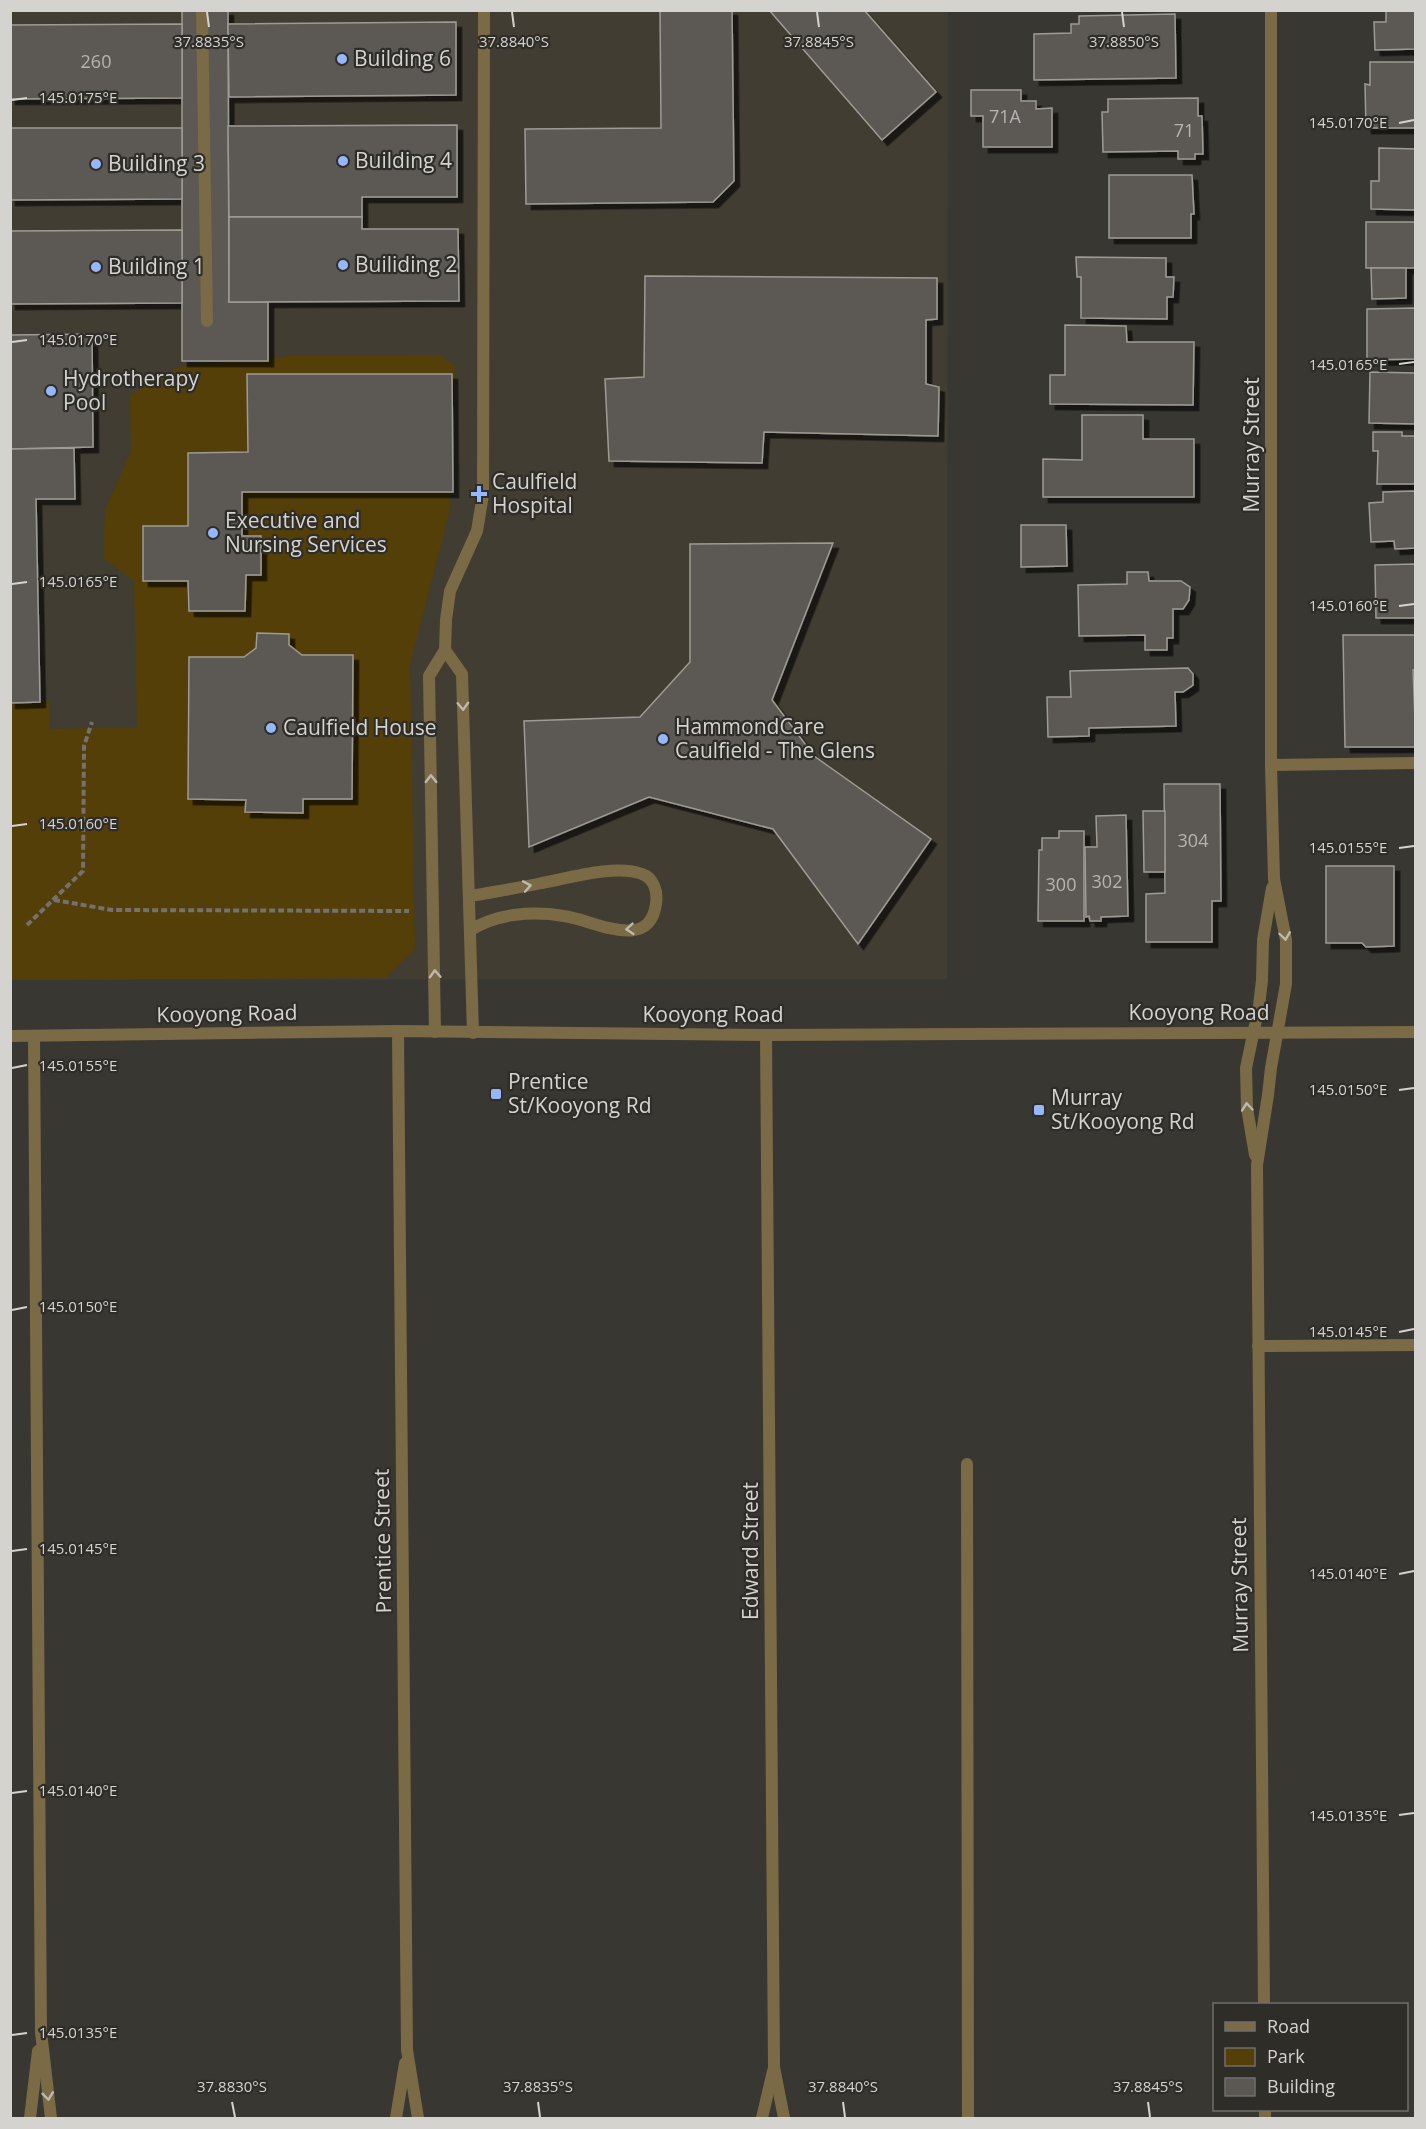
<svg xmlns="http://www.w3.org/2000/svg" width="1426" height="2129" viewBox="0 0 1426 2129" font-family="'Open Sans',sans-serif">
<style>
.built{fill:#423d32}
.green{fill:#543f08}
.building{fill:#5b5853;stroke:#9e9b95;stroke-width:1.5;filter:url(#shadow)}
.lines{fill:none;stroke-linecap:round;stroke-linejoin:round}
.path{stroke:#74726e;stroke-width:4;stroke-dasharray:6 3;stroke-linecap:butt}
.service{stroke:#7b6a46;stroke-width:12}
.minor{stroke:#7b6a46;stroke-width:12}
.tertiary{stroke:#7b6a46;stroke-width:12}
.oneway{stroke:#beb9ae}
.ticks{fill:none;stroke:#d5d3d0;stroke-width:2}
.poi-dot{fill:#96b6fd;stroke:#2f2d28;stroke-width:2}
.labels{text-anchor:middle;stroke-width:4.5;stroke-linejoin:round;paint-order:stroke}
.number-label{font-size:18px;fill:#b6b4b1}
.poi-label{font-size:21px;fill:#d5d3d0;stroke:#2f2d28;text-anchor:start}
.street-label{font-size:21px;fill:#d5d3d0;stroke:#2f2d28}
.ticks-label{font-size:15px;text-anchor:middle;fill:#d5d3d0;stroke:#2f2d28;stroke-width:4.5;stroke-linejoin:round;paint-order:stroke}
</style>
<defs>
<filter id="shadow"><feDropShadow dx="5.5" dy="5.5" stdDeviation="0" flood-color="#0009"/></filter>
</defs>
<rect width="100%" height="100%" fill="#393732"/>
<polygon class="built" points="10,11 948,11 947,979 11,980"/>
<polygon class="green" points="440,355 455,366 450,509 410,665 415,949 386,978 11,980 10,703 49,702 49,729 137,727 134,581 103,558 105,510 131,451 130,395 178,367 289,356"/>
<g class="building">
<polygon points="182,10 228,10 229,302 268,302 268,361 182,361"/>
<polygon points="660,10 732,10 734,181 713,202 526,204 525,129 661,128"/>
<polygon points="769,10 864,10 936,92 882,140"/>
<polygon points="1386,10 1416,10 1416,49 1375,50 1374,22 1386,22"/>
<polygon points="1175,14 1176,78 1034,80 1034,34 1071,33 1071,24 1079,24 1079,16"/>
<polygon points="456,22 456,95 229,97 228,24"/>
<polygon points="182,24 182,98 10,99 10,25"/>
<polygon points="1370,62 1416,62 1416,128 1366,128 1365,84 1370,85"/>
<polygon points="971,90 1021,90 1021,101 1036,101 1036,109 1052,108 1052,147 983,147 983,116 971,116"/>
<polygon points="1198,98 1198,116 1202,116 1203,154 1195,154 1195,159 1178,159 1178,151 1103,152 1102,112 1108,112 1108,99"/>
<polygon points="457,125 457,197 362,197 362,217 229,217 228,126"/>
<polygon points="10,128 182,128 182,199 10,200"/>
<polygon points="1379,148 1416,149 1416,210 1371,209 1371,181 1379,181"/>
<polygon points="1109,175 1192,175 1194,214 1191,214 1191,238 1109,238"/>
<polygon points="229,217 362,217 362,229 458,229 459,301 229,302"/>
<rect x="1366" y="222" width="50" height="46"/>
<polygon points="182,230 182,303 10,304 10,231"/>
<polygon points="1076,257 1166,258 1166,277 1174,277 1173,297 1167,297 1167,319 1081,318 1081,277 1077,277"/>
<polygon points="1371,268 1406,268 1406,298 1372,299"/>
<polygon points="645,276 937,278 937,319 926,320 926,384 939,387 938,436 764,432 762,463 609,461 605,379 644,377"/>
<polygon points="1416,308 1416,359 1367,360 1367,309"/>
<polygon points="1065,325 1126,326 1127,342 1194,342 1193,405 1050,404 1050,375 1065,375"/>
<polygon points="92,334 93,447 10,449 10,335"/>
<polygon points="1370,372 1416,373 1416,424 1369,423"/>
<polygon points="247,374 452,374 453,492 242,492 242,536 261,536 261,575 246,575 245,611 189,611 188,581 143,581 143,526 188,526 188,453 248,452"/>
<polygon points="1082,415 1143,415 1143,439 1194,439 1194,497 1043,497 1043,459 1082,460"/>
<polygon points="1373,432 1402,432 1402,436 1416,436 1416,484 1377,484 1378,451 1373,451"/>
<polygon points="74,448 75,499 36,499 40,702 10,703 10,449"/>
<polygon points="1416,491 1416,548 1395,549 1394,541 1371,542 1369,503 1383,502 1383,492"/>
<polygon points="1021,525 1066,525 1067,566 1021,567"/>
<polygon points="833,543 772,700 814,756 931,839 858,944 773,829 649,797 529,847 524,721 640,717 690,662 690,544"/>
<polygon points="1416,564 1416,618 1376,618 1375,565"/>
<polygon points="1127,572 1148,572 1149,581 1181,581 1190,587 1189,600 1183,609 1173,609 1173,638 1167,638 1167,650 1145,650 1145,635 1079,636 1078,585 1127,584"/>
<polygon points="257,633 289,634 289,645 302,655 353,655 352,799 303,799 303,813 245,812 246,800 188,799 189,657 244,657 256,648"/>
<polygon points="1343,635 1416,635 1416,670 1413,670 1416,747 1345,747"/>
<polygon points="1188,668 1193,674 1193,685 1183,692 1175,692 1176,726 1089,728 1089,736 1048,737 1047,697 1071,697 1070,671"/>
<polygon points="1164,784 1220,784 1221,901 1212,901 1212,942 1146,942 1146,894 1165,893"/>
<polygon points="1143,811 1165,811 1165,872 1144,872"/>
<polygon points="1126,815 1128,916 1101,917 1101,921 1090,921 1089,916 1086,917 1085,847 1097,847 1096,816"/>
<polygon points="1059,831 1084,831 1084,921 1038,921 1039,850 1042,850 1042,838 1059,838"/>
<polygon points="1326,866 1394,866 1394,946 1366,947 1362,943 1326,943"/>
</g>
<g class="lines">
<g class="path">
<polyline points="54,900 112,910 409,911"/>
<polyline points="27,925 83,871 84,746 92,722"/>
</g>
<g class="service">
<polyline points="202,10 207,321"/>
<polyline points="445,650 446,620 450,591 477,531 483,495 484,10"/>
<polyline points="1271,765 1416,763"/>
<path d="M 470,896 C 494,892 518,888 542,883 C 569,878 616,864 642,874 C 654,878 658,892 656,904 C 649,953 594,920 564,916 C 533,911 497,913 471,930"/>
<polyline points="435,1032 429,676 445,650 462,674 473,1033"/>
<polyline points="1258,1346 1416,1345"/>
<polyline points="967,1464 968,2118"/>
</g>
<g class="minor">
<polyline points="398,1031 407,2050 418,2118"/>
<polyline points="766,1035 774,2067 784,2118"/>
<polyline points="34,1036 41,2032 51,2118"/>
<polyline points="1255,1155 1247,1108 1246,1068 1259,1006 1262,980 1263,940 1272,888"/>
<polyline points="1264,2004 1257,1165 1268,1095 1271,1068 1286,984 1286,940 1274,879 1271,765 1271,10"/>
<polyline points="1265,2110 1265,2118"/>
<polyline points="30,2118 38,2051"/>
<polyline points="396,2118 405,2063"/>
<polyline points="762,2118 773,2071"/>
</g>
<polyline class="tertiary" points="10,1036 398,1031 766,1035 1416,1032"/>
</g>
<defs><path id="oneway-chevron" d="M-2-3.5L2.5 0L-2 3.5" fill="none" stroke-width="1.6" stroke-linecap="round" stroke-linejoin="round" transform="scale(1.5)"/></defs>
<g class="oneway">
<use href="#oneway-chevron" transform="translate(463 706) rotate(88)"/>
<use href="#oneway-chevron" transform="translate(431 779) rotate(-91)"/>
<use href="#oneway-chevron" transform="translate(527 886) rotate(-10)"/>
<use href="#oneway-chevron" transform="translate(630 929) rotate(175)"/>
<use href="#oneway-chevron" transform="translate(1285 936) rotate(82)"/>
<use href="#oneway-chevron" transform="translate(435 974) rotate(-93)"/>
<use href="#oneway-chevron" transform="translate(1247 1107) rotate(-95)"/>
<use href="#oneway-chevron" transform="translate(48 2096) rotate(83)"/>
</g>
<path class="ticks" d="M 207,12 L 209,27M 512,12 L 514,27M 817,12 L 819,27M 1122,12 L 1124,27M 12,100 L 27,98M 1399,123 L 1414,120M 12,342 L 27,340M 1399,364 L 1414,362M 12,584 L 27,582M 1399,606 L 1414,604M 12,826 L 27,824M 1399,848 L 1414,846M 12,1068 L 27,1065M 1399,1090 L 1414,1088M 12,1310 L 27,1307M 1399,1332 L 1414,1329M 12,1551 L 27,1549M 1399,1574 L 1414,1571M 12,1793 L 27,1791M 1399,1815 L 1414,1813M 12,2035 L 27,2033M 232,2102 L 235,2117M 538,2102 L 540,2117M 843,2102 L 845,2117M 1148,2102 L 1150,2117"/>
<g class="poi-dot">
<circle cx="342" cy="59" r="6"/>
<circle cx="343" cy="161" r="6"/>
<circle cx="96" cy="164" r="6"/>
<circle cx="343" cy="265" r="6"/>
<circle cx="96" cy="267" r="6"/>
<circle cx="51" cy="391" r="6"/>
<path d="M476 485h6v6h6v6h-6v6h-6v-6h-6v-6h6z"/>
<circle cx="213" cy="533" r="6"/>
<circle cx="271" cy="728" r="6"/>
<circle cx="663" cy="739" r="6"/>
<rect x="490" y="1088" width="12" height="12" rx="3"/>
<rect x="1033" y="1104" width="12" height="12" rx="3"/>
</g>
<g class="labels">
<g class="number-label">
<text x="96" y="68">260</text>
<text x="1005" y="123">71A</text>
<text x="1184" y="137">71</text>
<text x="1193" y="847">304</text>
<text x="1107" y="888">302</text>
<text x="1061" y="891">300</text>
</g>
<g class="poi-label">
<text x="354" y="66">Building 6</text>
<text x="355" y="168">Building 4</text>
<text x="108" y="171">Building 3</text>
<text x="355" y="272">Builiding 2</text>
<text x="108" y="274">Building 1</text>
<text x="63" y="386">Hydrotherapy<tspan x="63" dy="24">Pool</tspan></text>
<text x="492" y="489">Caulfield<tspan x="492" dy="24">Hospital</tspan></text>
<text x="225" y="528">Executive and<tspan x="225" dy="24">Nursing Services</tspan></text>
<text x="675" y="734">HammondCare<tspan x="675" dy="24">Caulfield - The Glens</tspan></text>
<text x="283" y="735">Caulfield House</text>
<text x="508" y="1089">Prentice<tspan x="508" dy="24">St/Kooyong Rd</tspan></text>
<text x="1051" y="1105">Murray<tspan x="1051" dy="24">St/Kooyong Rd</tspan></text>
</g>
<g class="street-label">
<text transform="translate(1252 445) rotate(-90)" y="7">Murray Street</text>
<text x="1199" y="1020">Kooyong Road</text>
<text transform="translate(227 1014) rotate(-1)" y="7">Kooyong Road</text>
<text x="713" y="1022">Kooyong Road</text>
<text transform="translate(383 1541) rotate(-91)" y="7">Prentice Street</text>
<text transform="translate(751 1551) rotate(-90)" y="7">Edward Street</text>
<text transform="translate(1240 1585) rotate(-91)" y="7">Murray Street</text>
</g>
</g>
<g class="ticks-label">
<text x="209" y="47">37.8835°S</text>
<text x="514" y="47">37.8840°S</text>
<text x="819" y="47">37.8845°S</text>
<text x="1124" y="47">37.8850°S</text>
<text x="78" y="103">145.0175°E</text>
<text x="1348" y="128">145.0170°E</text>
<text x="78" y="345">145.0170°E</text>
<text x="1348" y="370">145.0165°E</text>
<text x="78" y="587">145.0165°E</text>
<text x="1348" y="611">145.0160°E</text>
<text x="78" y="829">145.0160°E</text>
<text x="1348" y="853">145.0155°E</text>
<text x="78" y="1071">145.0155°E</text>
<text x="1348" y="1095">145.0150°E</text>
<text x="78" y="1312">145.0150°E</text>
<text x="1348" y="1337">145.0145°E</text>
<text x="78" y="1554">145.0145°E</text>
<text x="1348" y="1579">145.0140°E</text>
<text x="78" y="1796">145.0140°E</text>
<text x="1348" y="1821">145.0135°E</text>
<text x="78" y="2038">145.0135°E</text>
<text x="232" y="2092">37.8830°S</text>
<text x="538" y="2092">37.8835°S</text>
<text x="843" y="2092">37.8840°S</text>
<text x="1148" y="2092">37.8845°S</text>
</g>
<rect width="1426" height="2129" fill="none" stroke="#d5d3d0" stroke-width="24"/>
<rect x="1213" y="2003" width="195" height="108" fill="#2f2d28" stroke="#716f6b" stroke-width="1.5"/>
<rect x="1225" y="2022" width="30" height="9" fill="#7b6a46" stroke="#716f6b" stroke-width="1.5"/>
<text x="1267" y="2033" font-size="18" fill="#d5d3d0">Road</text>
<rect x="1225" y="2048" width="30" height="18" fill="#543f08" stroke="#716f6b" stroke-width="1.5"/>
<text x="1267" y="2063" font-size="18" fill="#d5d3d0">Park</text>
<rect x="1225" y="2078" width="30" height="18" fill="#5b5853" stroke="#716f6b" stroke-width="1.5"/>
<text x="1267" y="2093" font-size="18" fill="#d5d3d0">Building</text>
</svg>
